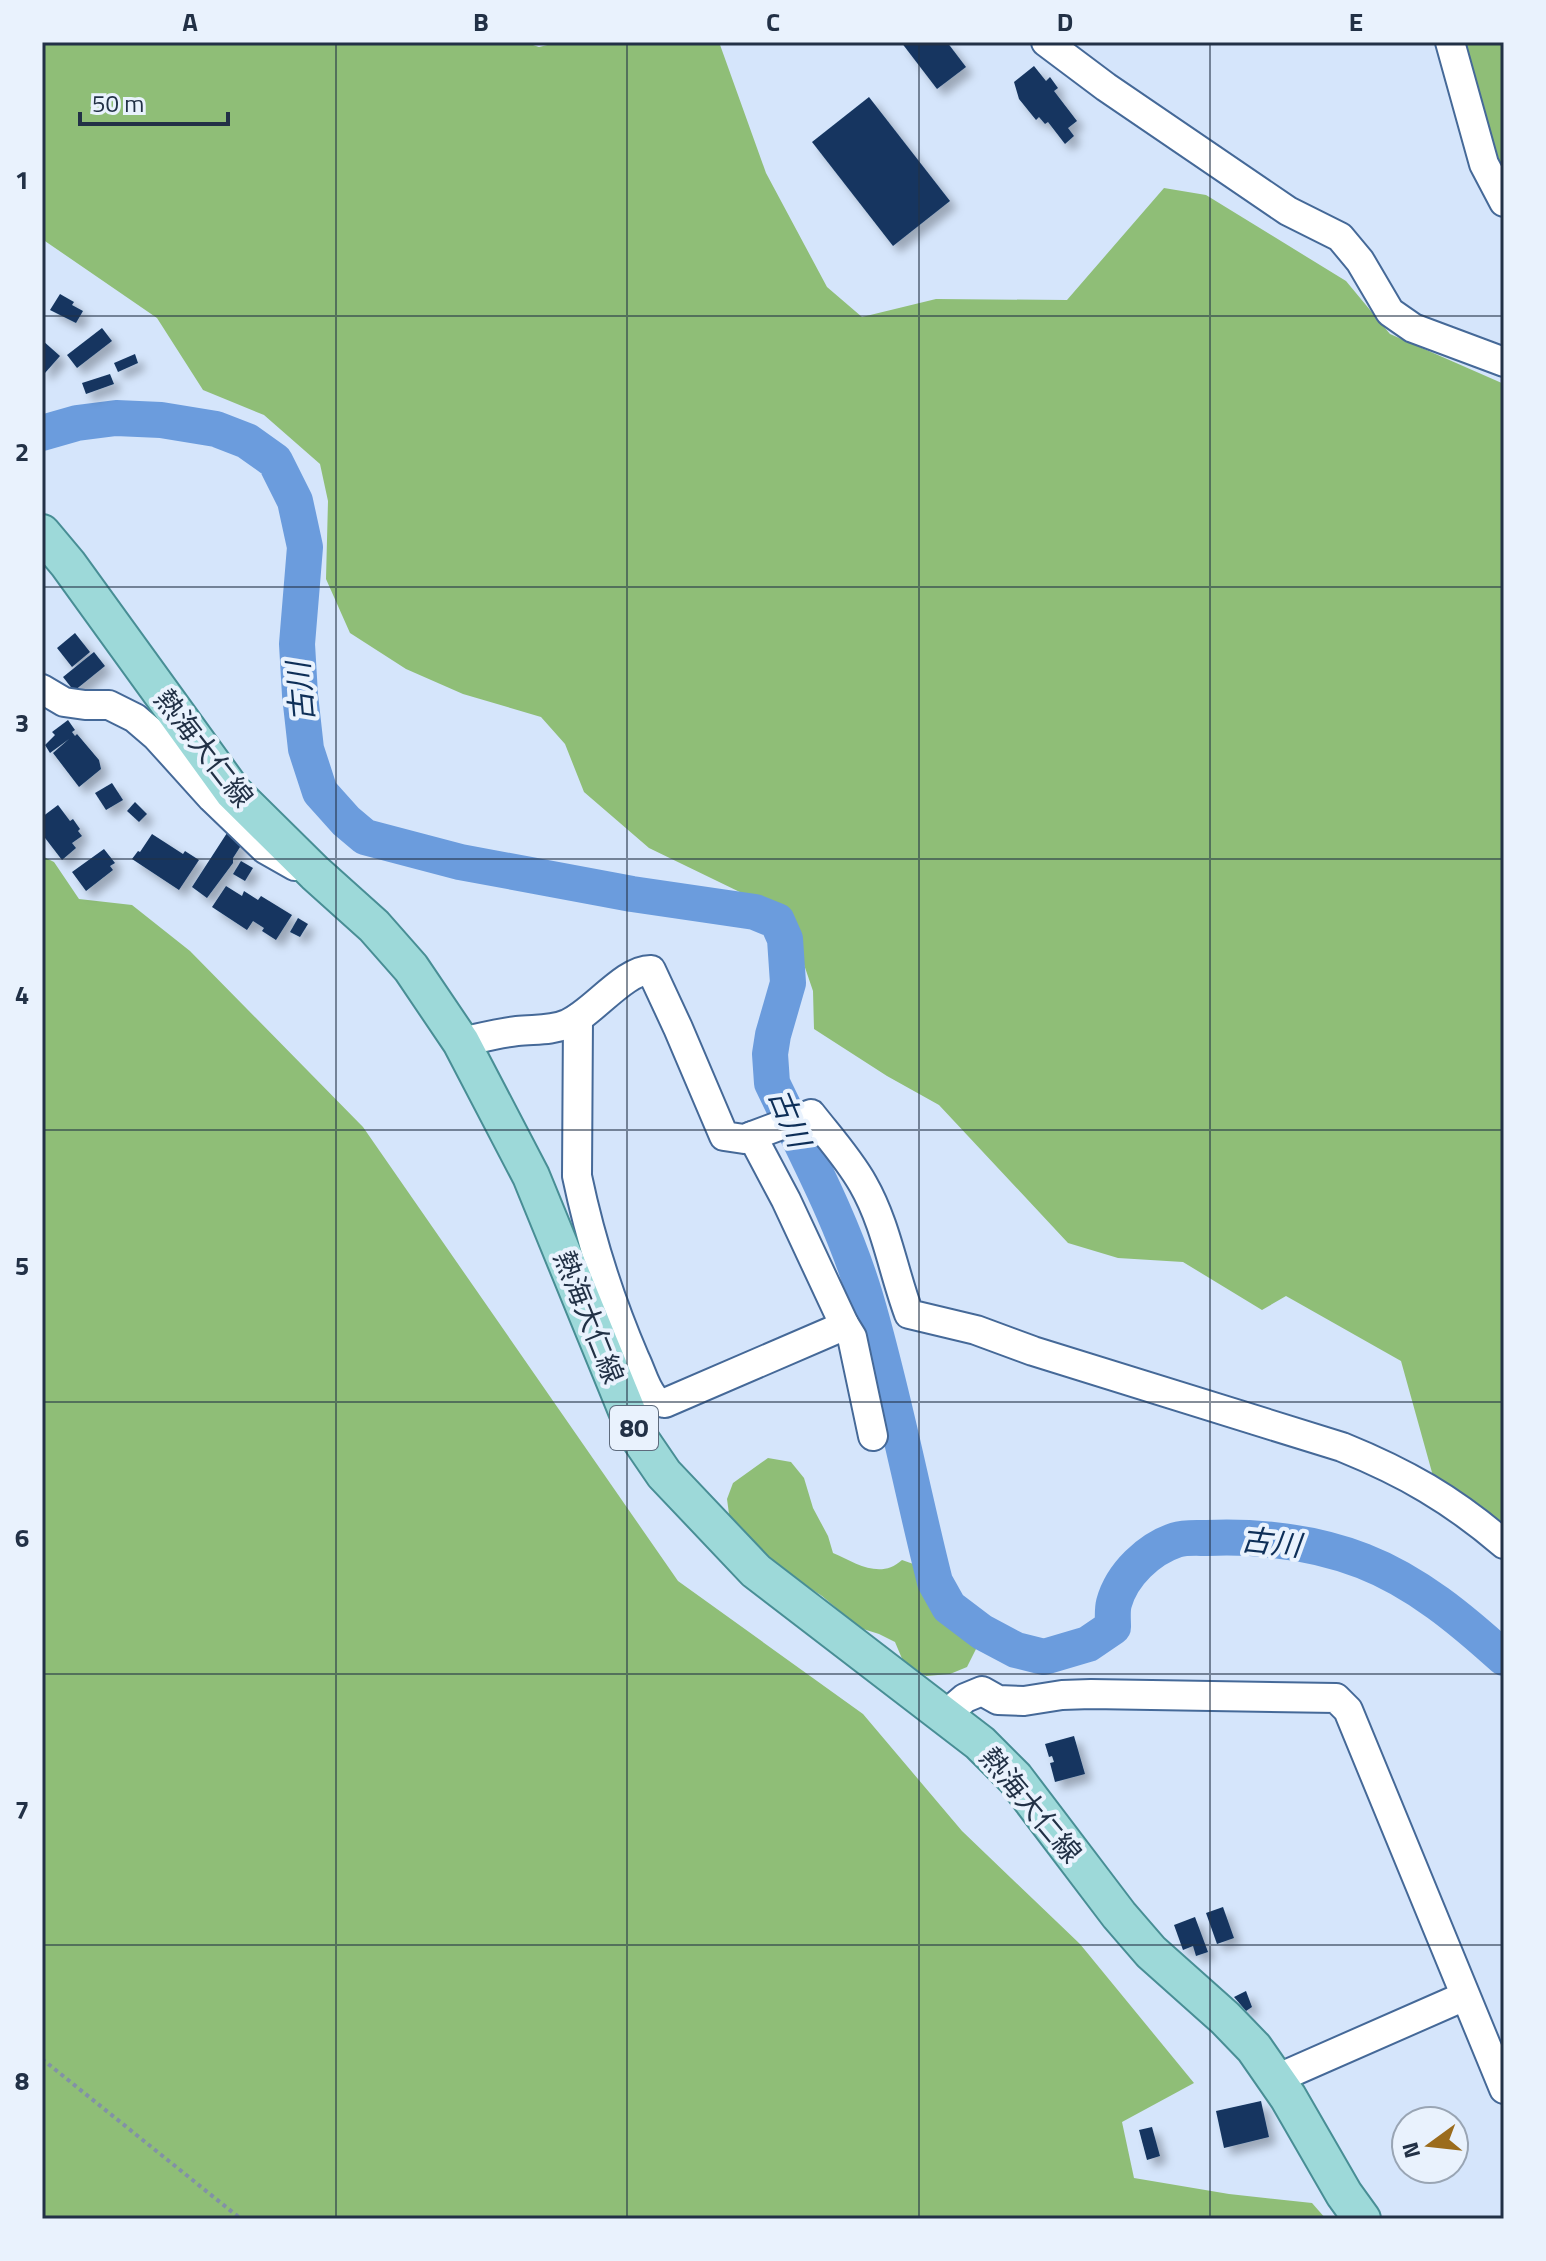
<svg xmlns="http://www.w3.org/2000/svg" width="1546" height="2261" viewBox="0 0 1546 2261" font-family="'Titillium Web','Noto Sans JP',sans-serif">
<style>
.forest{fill:#8fbe77}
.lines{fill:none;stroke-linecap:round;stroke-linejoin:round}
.river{stroke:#6b9cdd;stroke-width:36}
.building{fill:#143661;filter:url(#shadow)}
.minor-casing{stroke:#456998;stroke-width:32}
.major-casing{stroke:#488e95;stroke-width:40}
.path{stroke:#8291a7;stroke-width:4;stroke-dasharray:4 4;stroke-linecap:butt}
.minor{stroke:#fff;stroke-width:28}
.major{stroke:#9dd9d9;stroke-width:36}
.grid{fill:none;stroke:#223146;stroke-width:2;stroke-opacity:0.55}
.labels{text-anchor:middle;stroke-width:8;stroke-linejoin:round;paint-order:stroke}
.shield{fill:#e9f2fd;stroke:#5e6b7d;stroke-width:2}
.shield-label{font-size:26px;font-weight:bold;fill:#223146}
.street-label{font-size:28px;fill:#223146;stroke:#e9f2fd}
.water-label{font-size:30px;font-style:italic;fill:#0e2f58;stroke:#e9f2fd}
.neatline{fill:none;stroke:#223146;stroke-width:3}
.grid-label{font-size:26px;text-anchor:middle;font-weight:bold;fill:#223146}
</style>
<defs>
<filter id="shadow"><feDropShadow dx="7" dy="7" stdDeviation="4" flood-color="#0004"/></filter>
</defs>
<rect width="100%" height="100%" fill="#d5e5fb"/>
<g class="forest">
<polygon points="42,42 524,42 539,47 560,42 719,42 766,173 827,287 862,317 936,299 1067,300 1164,188 1206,195 1346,281 1390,334 1504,384 1504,1528 1433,1476 1401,1361 1286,1296 1262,1310 1183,1262 1118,1258 1068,1243 939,1105 887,1076 814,1029 813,991 798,947 783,913 649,848 584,792 565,744 541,717 463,694 406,669 350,633 326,579 328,501 320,464 264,415 203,390 157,318 42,239"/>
<polygon points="1461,42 1504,42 1504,170 1499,165 1479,111"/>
<polygon points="42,856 54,862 79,899 132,905 190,951 363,1127 678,1581 863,1714 962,1831 1080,1944 1194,2083 1122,2122 1134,2178 1229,2194 1312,2203 1326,2219 42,2219"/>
<path d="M 768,1458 L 791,1462 L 804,1478 L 813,1508 L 828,1536 L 833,1553 C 856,1563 880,1580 902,1560 L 919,1566 L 938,1604 L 967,1632 L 976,1649 L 967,1667 L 950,1674 L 926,1676 L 903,1661 L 895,1642 L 879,1634 L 860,1628 L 822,1596 L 763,1557 L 738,1530 L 729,1514 L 727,1499 L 733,1483 Z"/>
</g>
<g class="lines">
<path class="river" d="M 42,433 L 77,423 L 116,418 L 161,420 L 216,429 L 247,441 L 275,461 L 295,501 L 305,547 L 297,644 L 300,695 L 306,749 L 320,792 L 346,821 L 365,837 L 460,862 L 632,894 L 755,912 L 777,921 L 785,939 L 788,983 L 773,1035 L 770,1054 L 772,1083 C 805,1152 843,1222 865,1296 C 893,1390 911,1487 935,1582 L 949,1607 L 982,1632 L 1016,1650 L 1044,1657 L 1088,1644 L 1113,1627 C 1113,1620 1112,1610 1114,1603 C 1122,1574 1149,1549 1176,1540 C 1185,1537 1197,1538 1207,1538 C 1259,1536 1314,1542 1363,1561 C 1417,1582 1462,1620 1504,1658"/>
</g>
<g class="building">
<polygon points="901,42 947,42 966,67 937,89"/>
<polygon points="1034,66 1046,81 1050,77 1058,88 1054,91 1077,121 1068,128 1074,136 1065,144 1048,122 1045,124 1039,117 1036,120 1019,99 1014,82"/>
<polygon points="869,97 950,201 893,246 812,142"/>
<polygon points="60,294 74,302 72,305 83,311 76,323 50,310"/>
<polygon points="102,328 112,341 77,368 67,355"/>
<polygon points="42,340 60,356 45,373 42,371"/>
<polygon points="135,354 138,363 118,372 114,363"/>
<polygon points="110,374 114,384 86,394 82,383"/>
<polygon points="75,633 90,652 72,667 57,648"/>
<polygon points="94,652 105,666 74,691 63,677"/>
<polygon points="68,720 75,730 72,732 75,736 77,734 99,760 101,769 79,787 53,753 69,739 50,753 45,745 55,735 52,732"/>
<polygon points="112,783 123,800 106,810 95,793"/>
<polygon points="135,802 147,814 139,822 127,811"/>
<polygon points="58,805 70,821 73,819 80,829 78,831 82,836 72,843 76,848 62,860 42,834 42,817"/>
<polygon points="227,833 242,844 233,858 233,863 207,898 192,887"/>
<polygon points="152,834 183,854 185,851 199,860 179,890 132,859 138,851 140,852"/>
<polygon points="104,849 115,863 110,866 113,870 86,891 72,872"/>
<polygon points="241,861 253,868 245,881 233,874"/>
<polygon points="226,886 242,896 244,891 258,900 261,896 292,915 276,940 262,931 264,928 253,921 247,930 212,907"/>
<polygon points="298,918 308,924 300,937 290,932"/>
<polygon points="1074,1736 1085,1774 1055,1782 1050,1763 1054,1762 1052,1756 1049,1757 1045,1744"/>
<polygon points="1223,1907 1234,1938 1217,1944 1206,1913"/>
<polygon points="1195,1917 1208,1952 1196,1956 1193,1946 1183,1950 1174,1925"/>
<polygon points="1246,1991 1252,2007 1246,2011 1234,1997"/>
<polygon points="1261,2101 1269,2137 1224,2148 1216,2111"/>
<polygon points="1152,2127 1160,2156 1147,2160 1139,2130"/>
</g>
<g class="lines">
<g class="minor-casing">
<g id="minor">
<polyline points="1046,42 1106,87 1288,211 1340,237 1360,261 1390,312 1413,328 1504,362"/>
<polyline points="1450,42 1484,164 1504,202"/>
<polyline points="42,689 64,702 85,705 109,705 135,718 156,736 212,798 265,849 295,866"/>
<path d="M 578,1018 L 577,1176 C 590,1238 610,1301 635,1359 C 641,1371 645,1388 654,1398 C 658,1402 659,1402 665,1403 L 839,1328 L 844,1324 L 786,1200 L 752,1136"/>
<path d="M 461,1042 C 480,1038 499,1033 517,1031 C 534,1029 551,1031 567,1024 C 592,1014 625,969 651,970 L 678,1028 L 724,1136 L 744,1139 L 811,1114 C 829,1137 849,1159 863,1184 C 886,1224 893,1271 909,1314 L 976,1330 L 1033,1351 L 1342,1447 C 1406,1473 1451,1499 1504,1544"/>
<polyline points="844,1324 852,1337 873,1436"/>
<polyline points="944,1716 965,1698 982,1691 998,1700 1024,1701 1062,1695 1091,1694 1336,1698 1348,1710 1504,2089"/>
<polyline points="1276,2079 1465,1996"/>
</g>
</g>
<g class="major-casing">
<polyline id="major" points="42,533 68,564 233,792 315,873 374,926 411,968 461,1042 531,1176 636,1433 664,1474 756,1571 980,1743 1015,1778 1119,1915 1151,1952 1225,2018 1254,2048 1288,2097 1344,2194 1362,2219"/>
</g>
<polyline class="path" points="42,2059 241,2219"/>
<use href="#minor" class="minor"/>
<use href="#major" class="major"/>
</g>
<path class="grid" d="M 336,42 L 336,2219M 627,42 L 627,2219M 919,42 L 919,2219M 1210,42 L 1210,2219M 42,316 L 1504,316M 42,587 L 1504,587M 42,859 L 1504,859M 42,1130 L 1504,1130M 42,1402 L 1504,1402M 42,1674 L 1504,1674M 42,1945 L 1504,1945"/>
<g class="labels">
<rect class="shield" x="610" y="1406" width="48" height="44" rx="6"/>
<g class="shield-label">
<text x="634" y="1437">80</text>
</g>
<g class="street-label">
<text transform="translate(204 748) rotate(52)" y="10">熱海大仁線</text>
<text transform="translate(589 1317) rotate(68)" y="10">熱海大仁線</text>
<text transform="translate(1031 1805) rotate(50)" y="10">熱海大仁線</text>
</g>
<g class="water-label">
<text transform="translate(301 692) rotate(-95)" y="10">古川</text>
<text transform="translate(789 1118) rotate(68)" y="10">古川</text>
<text transform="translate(1271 1543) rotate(6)" y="10">古川</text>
</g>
</g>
<rect width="1546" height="2261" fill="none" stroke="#e9f2fd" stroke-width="88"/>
<g transform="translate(1430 2145) rotate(255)"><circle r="38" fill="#e9f2fd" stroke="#99a5b4" stroke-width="2"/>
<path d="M0-6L14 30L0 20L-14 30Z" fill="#9b6c1d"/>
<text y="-12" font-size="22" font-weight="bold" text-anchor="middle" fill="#223146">N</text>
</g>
<path d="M80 112v12h148v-12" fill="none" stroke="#223146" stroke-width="4"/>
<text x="92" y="112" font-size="24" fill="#223146" stroke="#e9f2fd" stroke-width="6" paint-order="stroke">50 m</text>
<rect x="44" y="44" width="1458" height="2173" class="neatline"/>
<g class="grid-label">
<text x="190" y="31">A</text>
<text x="481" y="31">B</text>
<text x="773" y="31">C</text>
<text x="1065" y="31">D</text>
<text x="1356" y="31">E</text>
<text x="22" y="189">1</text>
<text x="22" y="461">2</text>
<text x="22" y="732">3</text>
<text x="22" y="1004">4</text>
<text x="22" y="1275">5</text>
<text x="22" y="1547">6</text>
<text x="22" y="1819">7</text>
<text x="22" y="2090">8</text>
</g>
</svg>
